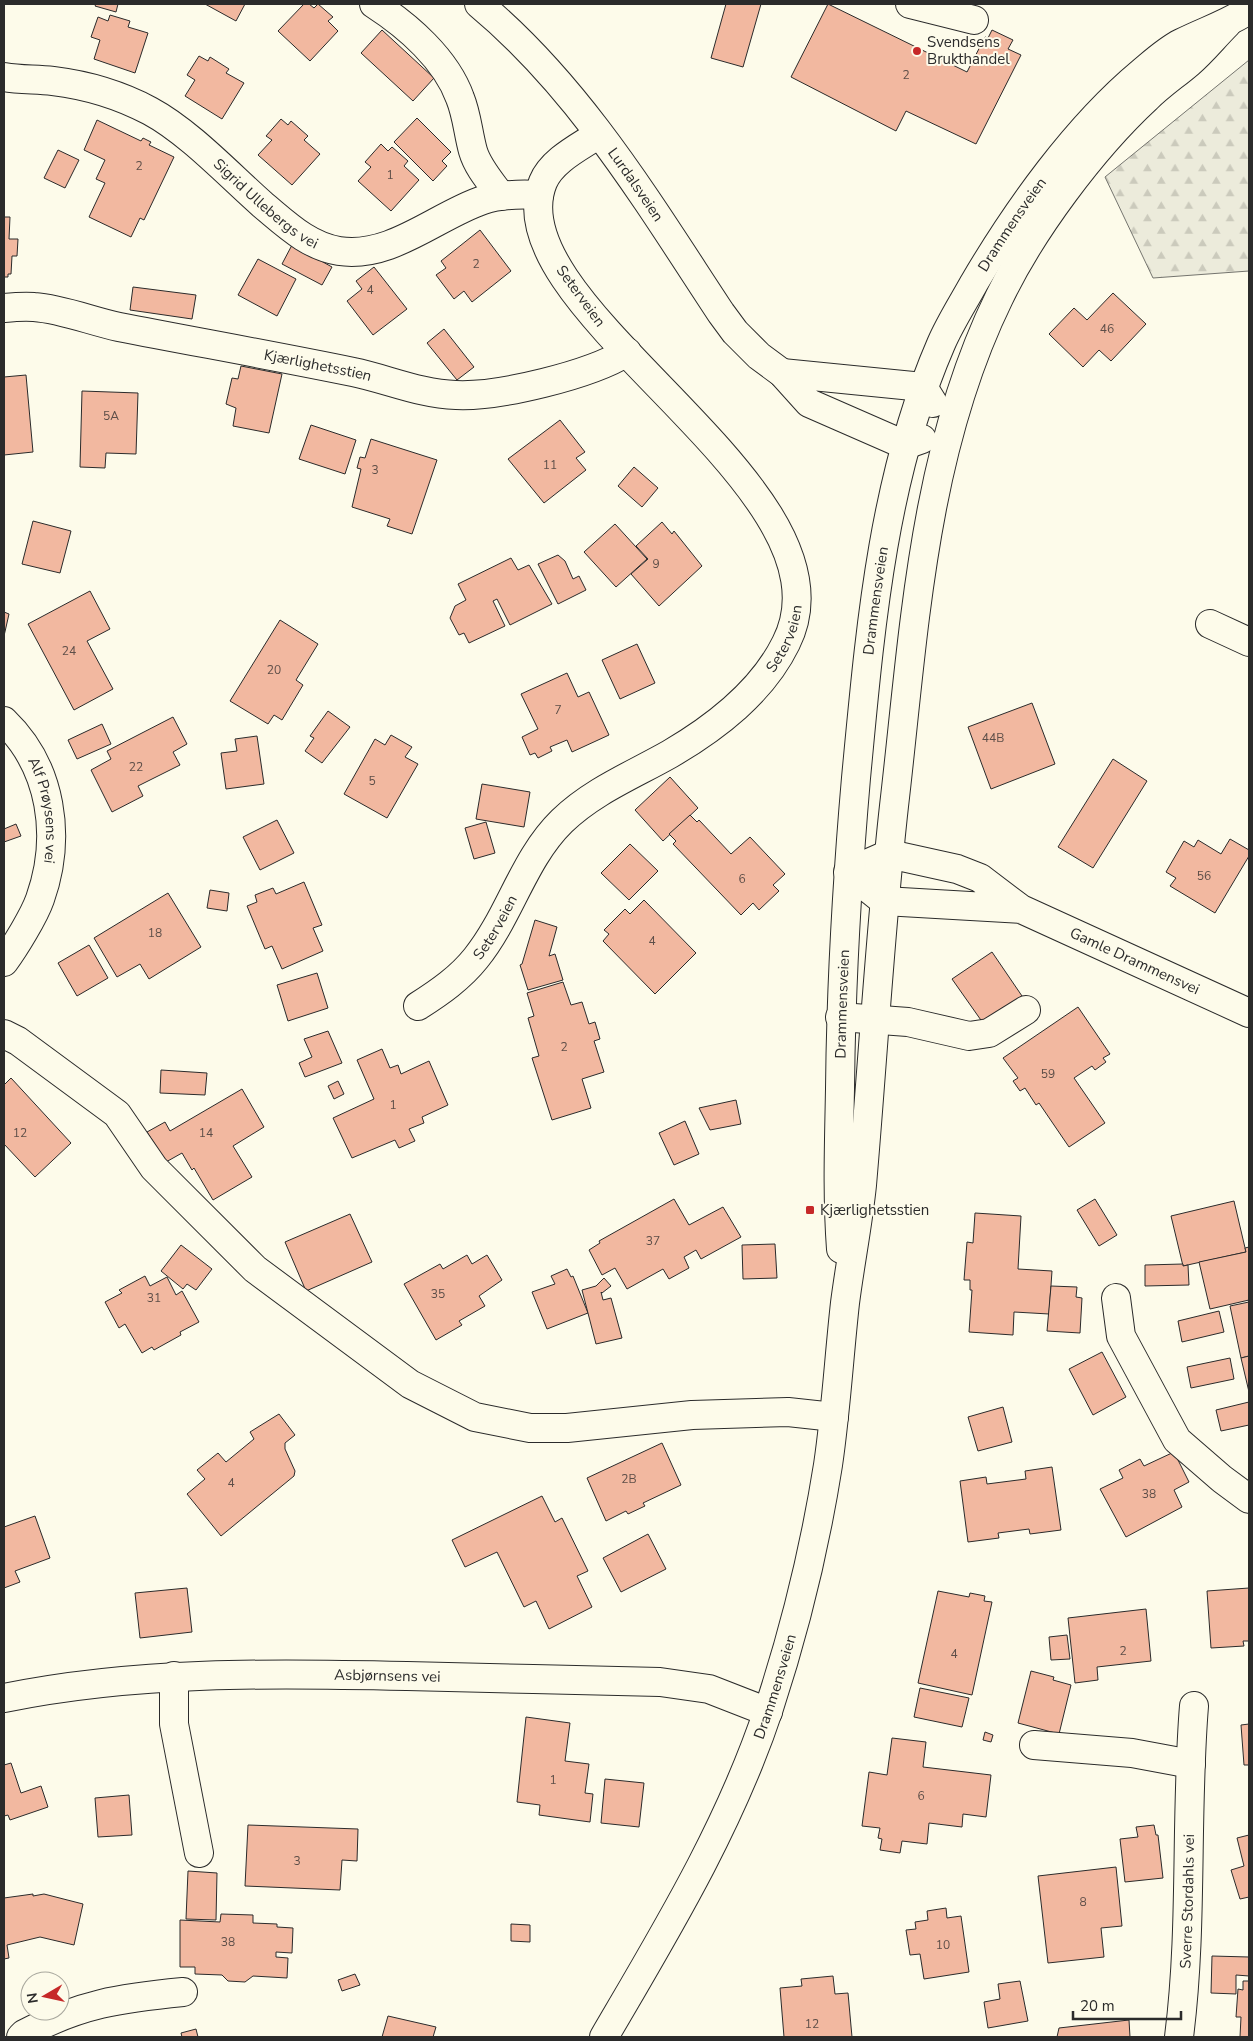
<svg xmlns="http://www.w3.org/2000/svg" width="1253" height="2041" viewBox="0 0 1253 2041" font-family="'Nunito Sans',sans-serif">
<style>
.forest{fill:url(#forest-firs);stroke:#74746e}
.building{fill:#f2b8a0;stroke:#2b2b2b}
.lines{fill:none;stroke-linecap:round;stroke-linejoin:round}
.minor-casing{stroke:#2b2b2b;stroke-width:30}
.major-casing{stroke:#2b2b2b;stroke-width:30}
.minor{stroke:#fdfbea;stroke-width:28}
.major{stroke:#fdfbea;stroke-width:28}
.poi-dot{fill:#c62828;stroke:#fdfbea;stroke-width:2}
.labels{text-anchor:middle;stroke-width:4;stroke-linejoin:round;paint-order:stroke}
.number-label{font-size:12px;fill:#5d4e48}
.poi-label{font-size:15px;fill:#2b2b2b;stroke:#fdfbea;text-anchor:start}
.street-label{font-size:15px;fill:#2b2b2b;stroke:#fdfbea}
</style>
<defs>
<pattern id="forest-firs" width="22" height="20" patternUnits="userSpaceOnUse" patternTransform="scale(1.25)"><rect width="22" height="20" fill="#ecebdb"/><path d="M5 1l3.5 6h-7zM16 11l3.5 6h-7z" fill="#cbcabc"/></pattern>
</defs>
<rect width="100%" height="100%" fill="#fdfbea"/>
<polygon class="forest" points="1249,60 1249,271 1153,278 1105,177"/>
<g class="building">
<polygon points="96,4 118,4 116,12 95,6"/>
<polygon points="205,4 245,4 236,21"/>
<polygon points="304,4 309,4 314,8 318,4 333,17 328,21 338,31 310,61 278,31"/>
<polygon points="726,4 761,4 743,67 711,58"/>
<polygon points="828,4 967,72 985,37 988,38 992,30 1013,40 1008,49 1021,55 976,144 906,111 896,131 791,77"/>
<polygon points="110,15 130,21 128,27 148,33 135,73 94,59 100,40 91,37 98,17 108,21"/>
<polygon points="382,30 434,78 413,101 361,53"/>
<polygon points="199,56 208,61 210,57 229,69 226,73 244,83 222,119 185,96 195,80 187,75"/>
<polygon points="417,118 451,152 442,161 447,166 433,181 394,142"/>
<polygon points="281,119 288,125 291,121 308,136 304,140 320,154 292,185 258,155 272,140 266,136"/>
<polygon points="97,120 141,141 143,138 151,142 149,145 174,157 144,220 140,218 131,237 89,217 105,183 96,179 105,160 84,150"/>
<polygon points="381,144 388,151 392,147 408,161 404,166 419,180 391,211 358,181 371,167 365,162"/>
<polygon points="58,150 79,160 65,188 44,178"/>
<polygon points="4,217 10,217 9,239 18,239 17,256 12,256 11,274 8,274 8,277 4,277"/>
<polygon points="480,230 511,271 472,302 464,291 454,299 436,275 446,268 441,261"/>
<polygon points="292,245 332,267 322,285 282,264"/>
<polygon points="258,259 296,279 277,316 238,295"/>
<polygon points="374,267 407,309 373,335 347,301 362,289 356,281"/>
<polygon points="133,287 196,295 192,319 130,310"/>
<polygon points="1113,293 1146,324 1111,361 1099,350 1083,367 1049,334 1074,308 1087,320"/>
<polygon points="444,329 474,367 457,380 427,343"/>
<polygon points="241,366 282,374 269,433 233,426 236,408 226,404 232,378 238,379"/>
<polygon points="26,375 33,452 4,455 4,377"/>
<polygon points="82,391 138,393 136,454 106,453 105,468 80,467"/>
<polygon points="560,420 585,452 576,458 586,470 544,503 508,459"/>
<polygon points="311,425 356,440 345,474 299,459"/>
<polygon points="371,439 437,460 412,534 387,526 390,519 352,507 361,469 357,468 360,457 365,458"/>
<polygon points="634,467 658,488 642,507 618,486"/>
<polygon points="33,521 71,531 60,573 22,564"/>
<polygon points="662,522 672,534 674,531 702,566 659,606 631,574 648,559 636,546"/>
<polygon points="615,524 647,559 616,587 584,552"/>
<polygon points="558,555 565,561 573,579 579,576 586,590 558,604 538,564"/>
<polygon points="511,558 518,570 529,565 552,604 510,625 497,599 493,601 505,626 469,643 464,633 459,635 450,618 455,606 466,600 458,584"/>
<polygon points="90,591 110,629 87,641 113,689 74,710 28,624"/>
<polygon points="4,612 9,614 4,636"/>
<polygon points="280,620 318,644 296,680 303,685 282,720 274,715 268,724 230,701"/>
<polygon points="637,644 655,683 620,699 602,660"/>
<polygon points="567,673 578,697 589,692 609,735 572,752 567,740 550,747 552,751 538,758 535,753 530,755 522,737 538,729 521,694"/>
<polygon points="1032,703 1055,764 991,789 968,727"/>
<polygon points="328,711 350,727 322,763 305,751 314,738 310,736"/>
<polygon points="173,717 187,744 173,752 180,765 138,786 143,796 112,812 91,770 111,759 107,751"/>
<polygon points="102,724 111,744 77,759 68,740"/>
<polygon points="391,735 412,747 405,757 418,764 387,818 344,794 375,739 385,745"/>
<polygon points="257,736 264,784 226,789 221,753 237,751 235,739"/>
<polygon points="1113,759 1147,781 1093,868 1058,847"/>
<polygon points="670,777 698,808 663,841 635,810"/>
<polygon points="482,784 530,792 524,827 476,819"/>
<polygon points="690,815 697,822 699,820 731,854 750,837 785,874 773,885 779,891 759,910 753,903 741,915 673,844 676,841 669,834"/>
<polygon points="277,820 294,853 260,870 243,837"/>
<polygon points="486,822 495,853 474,859 465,828"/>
<polygon points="16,824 21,836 4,842 4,829"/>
<polygon points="1230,839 1249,850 1249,856 1215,913 1170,886 1176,878 1166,872 1184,841 1194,847 1198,840 1221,854"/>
<polygon points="630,844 658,871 629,900 601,873"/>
<polygon points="304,882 322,925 313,928 323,951 282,969 272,946 265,949 247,906 257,902 255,895 273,888 276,894"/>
<polygon points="210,890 229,893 227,911 207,908"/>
<polygon points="168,893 201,947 149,979 140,964 117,977 94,938"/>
<polygon points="644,900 696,953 655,994 603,941 609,934 604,930 625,909 630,914"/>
<polygon points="535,920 557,927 549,956 555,954 563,980 528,990 520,965 522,964"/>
<polygon points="89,945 108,978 77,996 58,963"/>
<polygon points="992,952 1022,996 983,1023 952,979"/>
<polygon points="317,973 328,1008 288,1021 277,985"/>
<polygon points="563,982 571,1005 582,1002 589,1024 595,1022 600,1039 594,1041 604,1072 582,1079 591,1108 552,1120 532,1058 539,1056 528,1018 534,1016 527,993"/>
<polygon points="1078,1007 1110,1054 1103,1058 1106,1062 1095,1070 1092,1066 1074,1078 1105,1123 1069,1147 1039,1103 1036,1105 1025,1088 1020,1091 1013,1081 1018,1078 1003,1058"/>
<polygon points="328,1031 342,1063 305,1077 299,1063 312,1057 304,1039"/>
<polygon points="382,1049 390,1068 398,1065 401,1074 429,1061 448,1105 422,1117 424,1123 409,1129 415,1141 399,1148 395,1140 352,1158 333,1118 374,1099 357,1060"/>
<polygon points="161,1070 207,1073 205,1095 160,1093"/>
<polygon points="11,1078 71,1143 35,1177 4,1144 4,1085"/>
<polygon points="338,1081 344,1094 334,1099 328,1086"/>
<polygon points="242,1089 264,1127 233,1146 252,1177 213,1200 194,1168 192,1170 182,1153 166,1162 147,1132 165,1122 170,1131"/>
<polygon points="736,1100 741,1124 710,1130 699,1108"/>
<polygon points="685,1121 699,1154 674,1165 659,1133"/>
<polygon points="674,1199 689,1225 723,1207 741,1237 701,1259 696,1250 684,1257 689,1268 669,1279 663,1269 627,1289 615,1268 602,1275 589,1250 600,1243 599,1241"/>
<polygon points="1095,1199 1117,1235 1099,1246 1077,1210"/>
<polygon points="1234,1201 1246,1252 1183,1266 1171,1216"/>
<polygon points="975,1213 1021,1216 1018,1269 1052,1271 1049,1314 1014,1312 1013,1335 969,1332 972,1290 970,1290 970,1280 964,1280 967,1242 973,1243"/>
<polygon points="350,1214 372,1262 306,1291 285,1242"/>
<polygon points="775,1244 777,1278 743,1279 742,1245"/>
<polygon points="181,1245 212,1269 196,1290 187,1284 183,1289 161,1271"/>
<polygon points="1249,1247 1249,1300 1210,1309 1199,1262 1246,1252 1245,1248"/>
<polygon points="467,1255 472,1264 487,1255 502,1280 479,1296 485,1306 459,1321 462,1325 436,1340 404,1284 440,1264 443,1269"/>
<polygon points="1183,1264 1183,1266 1188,1265 1189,1285 1145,1286 1145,1265"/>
<polygon points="567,1269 571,1277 573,1276 588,1313 547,1329 532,1292 555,1284 551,1276"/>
<polygon points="145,1276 150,1286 167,1277 176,1295 182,1291 199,1322 180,1332 181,1335 154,1350 152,1347 142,1353 125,1324 119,1328 105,1302 122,1293 119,1290"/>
<polygon points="604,1278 611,1286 602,1293 601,1292 603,1300 611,1298 622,1338 596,1344 582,1290 596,1286"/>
<polygon points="1051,1286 1077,1287 1076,1297 1082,1298 1080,1333 1047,1331"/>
<polygon points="1249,1302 1249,1356 1241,1358 1230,1306"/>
<polygon points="1219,1311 1224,1332 1182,1342 1178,1321"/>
<polygon points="1102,1352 1126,1397 1093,1415 1069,1369"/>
<polygon points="1249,1356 1249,1392 1241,1358"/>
<polygon points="1230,1358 1234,1379 1191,1388 1187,1367"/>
<polygon points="1249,1402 1249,1425 1221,1431 1216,1410"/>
<polygon points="1003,1407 1012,1442 978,1451 968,1417"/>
<polygon points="279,1414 295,1435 285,1443 285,1449 295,1471 294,1476 221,1536 187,1494 205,1479 197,1470 218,1453 226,1462 254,1439 250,1432"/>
<polygon points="662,1443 681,1485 643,1503 645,1506 628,1514 626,1511 606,1521 587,1478"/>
<polygon points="1174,1452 1189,1482 1174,1490 1182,1507 1126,1537 1100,1489 1123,1478 1119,1470 1140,1459 1144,1466"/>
<polygon points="1052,1467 1061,1530 1030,1534 1029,1529 998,1533 999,1538 968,1542 960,1481 986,1477 987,1484 1026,1479 1025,1471"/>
<polygon points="542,1496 555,1522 562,1518 588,1571 577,1576 592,1607 549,1629 536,1601 524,1607 497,1552 465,1567 452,1540"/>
<polygon points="35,1516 50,1558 15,1571 20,1582 4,1588 4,1527"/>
<polygon points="648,1534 666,1569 621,1592 603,1558"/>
<polygon points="187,1588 192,1632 140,1638 135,1593"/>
<polygon points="1249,1588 1249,1641 1243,1641 1244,1646 1211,1648 1207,1591"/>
<polygon points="938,1591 969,1597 970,1593 985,1596 984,1601 992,1602 972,1695 918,1683"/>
<polygon points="1146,1609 1151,1661 1097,1667 1098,1680 1075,1683 1068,1618"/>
<polygon points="1067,1635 1070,1659 1051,1660 1049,1637"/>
<polygon points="1031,1671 1054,1677 1053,1680 1071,1685 1059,1734 1018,1723"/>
<polygon points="920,1688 969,1698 962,1727 914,1717"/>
<polygon points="526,1717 570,1723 565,1761 589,1764 585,1793 593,1794 590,1822 539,1815 540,1805 517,1802"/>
<polygon points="1249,1724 1249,1765 1244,1765 1241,1725"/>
<polygon points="985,1732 993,1735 991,1742 983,1740"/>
<polygon points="892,1738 926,1742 923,1767 991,1775 986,1817 963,1814 962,1827 929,1823 927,1844 902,1841 900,1853 880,1850 882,1839 878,1838 880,1828 862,1826 869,1772 887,1775"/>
<polygon points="11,1763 21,1793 41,1786 48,1807 10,1820 8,1815 4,1816 4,1765"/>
<polygon points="605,1779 644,1783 639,1827 601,1823"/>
<polygon points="129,1795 132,1835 98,1837 95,1798"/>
<polygon points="248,1825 358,1829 357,1861 342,1860 340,1890 245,1886"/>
<polygon points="1154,1825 1156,1835 1158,1835 1163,1878 1125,1882 1120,1839 1138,1837 1136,1827"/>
<polygon points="1249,1835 1249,1897 1240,1899 1231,1870 1244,1866 1237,1838"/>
<polygon points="1116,1867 1122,1926 1101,1928 1104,1957 1048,1963 1038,1876"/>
<polygon points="188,1871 217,1873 216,1920 186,1919"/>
<polygon points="33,1894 33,1896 44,1894 83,1904 74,1945 40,1937 7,1945 9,1958 4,1959 4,1898"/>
<polygon points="946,1908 947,1918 961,1916 969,1972 924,1979 920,1954 910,1955 906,1930 916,1929 915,1922 928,1920 927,1911"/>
<polygon points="221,1914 253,1915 253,1923 277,1924 277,1927 293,1928 292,1953 276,1952 276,1957 288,1958 287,1978 253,1976 245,1982 228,1981 222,1975 195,1974 195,1967 180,1967 180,1920 220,1922"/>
<polygon points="511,1924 530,1925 530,1942 511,1941"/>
<polygon points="1212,1956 1249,1957 1249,1976 1236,1975 1236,1994 1211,1993"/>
<polygon points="355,1974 360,1985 342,1991 338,1980"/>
<polygon points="833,1976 835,1994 848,1993 852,2037 784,2037 780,1988 802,1986 801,1979"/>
<polygon points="1020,1981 1028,2021 988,2028 984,2002 1000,1999 998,1984"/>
<polygon points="1243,1981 1249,1981 1249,2037 1240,2037 1241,2017 1236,2017 1238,1989 1243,1990"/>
<polygon points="388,2016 436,2027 433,2037 382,2037"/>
<polygon points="1129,2020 1130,2037 1057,2037 1059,2028"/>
<polygon points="196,2029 198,2037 182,2037 181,2033"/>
</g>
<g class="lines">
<g class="minor-casing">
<g id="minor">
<path d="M 374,4 C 408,26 446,59 460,98 C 467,115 468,133 473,151 C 478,168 491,182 501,196"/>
<polyline points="910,4 974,20"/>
<path id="s1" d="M 4,77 C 20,80 36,79 53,81 C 86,85 120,95 150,111 C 189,132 229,175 263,205 C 286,224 308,246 339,251 C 391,259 436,216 483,200 C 501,194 520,194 539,195"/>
<path id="s2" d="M 4,308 C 14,307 24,306 34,307 C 62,309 91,321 119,327 C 196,342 275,356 353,372 C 387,379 420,394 456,395 C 499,397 590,375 627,352"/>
<polyline points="1210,624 1249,642"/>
<path id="s3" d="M 4,721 C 52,767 62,837 40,899 C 34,916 15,947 4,962"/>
<path id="s4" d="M 1021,909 L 884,901 L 848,872 L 889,854 L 957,869 L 980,878 L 1021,909 L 1249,1013"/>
<path id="s5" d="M 418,1006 C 440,992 460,978 476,958 C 510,916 523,859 562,821 C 593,791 633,775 670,754 C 716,727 762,692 786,643 C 864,488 491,309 543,182 C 552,160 580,147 599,134"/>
<polyline points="840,1017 908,1022 969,1036 989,1033 1026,1010"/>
<polyline points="4,1034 18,1041 117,1114 154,1168 255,1269 410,1384 475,1417 530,1428 567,1428 692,1415 788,1412 834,1417"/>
<polyline points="1116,1298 1121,1336 1177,1440 1222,1479 1249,1499"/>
<polyline points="174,1676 174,1724 199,1853"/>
<path id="s6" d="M 4,1698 C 137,1671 271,1673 407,1676 C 491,1678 576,1680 660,1682 L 709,1689 L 768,1712"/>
<polyline points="1034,1745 1132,1753 1191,1764"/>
<path d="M 21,2037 L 24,2034 C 79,2004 121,1998 183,1992"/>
<path id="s7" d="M 1179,2037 C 1193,1928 1185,1816 1194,1706"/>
</g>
</g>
<g class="major-casing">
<g id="major">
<path id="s8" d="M 479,4 C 580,88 649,204 721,313 L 735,332 L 759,356 L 782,373 L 809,403 L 905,445 L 922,439"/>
<polyline points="782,373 923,387 933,403"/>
<path id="s9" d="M 841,1249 C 837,1195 839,1143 840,1089 C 841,985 847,882 856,778 C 870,631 882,480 941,344 C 950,323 963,303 974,283 C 1017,210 1076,127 1142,72 C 1154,62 1167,50 1181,43 C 1205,31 1225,25 1249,10"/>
<path id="s10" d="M 604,2037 C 666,1931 730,1826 769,1708 C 795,1629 815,1547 828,1465 C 836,1411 839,1357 845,1303 C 850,1264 858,1224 862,1185 C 873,1058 880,932 894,806 C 914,635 922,455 999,298 C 1031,231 1092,149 1147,98 C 1160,85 1175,75 1189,63 C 1202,52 1214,37 1227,24"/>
</g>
</g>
<use href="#minor" class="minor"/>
<use href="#major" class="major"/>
</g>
<g class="poi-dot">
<circle cx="917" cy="51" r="5"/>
<rect x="805" y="1205" width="10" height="10" rx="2.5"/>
</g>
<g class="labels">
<g class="number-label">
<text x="906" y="79">2</text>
<text x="139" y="170">2</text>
<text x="390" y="179">1</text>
<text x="476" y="268">2</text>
<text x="370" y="294">4</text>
<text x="1107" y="333">46</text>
<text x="111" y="420">5A</text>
<text x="550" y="469">11</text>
<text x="375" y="474">3</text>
<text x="656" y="568">9</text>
<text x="69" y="655">24</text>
<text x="274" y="674">20</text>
<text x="558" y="714">7</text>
<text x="993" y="742">44B</text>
<text x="136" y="771">22</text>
<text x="372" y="785">5</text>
<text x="1204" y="880">56</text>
<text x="742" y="883">6</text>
<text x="155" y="937">18</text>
<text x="652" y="945">4</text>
<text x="564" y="1051">2</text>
<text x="1048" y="1078">59</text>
<text x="393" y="1109">1</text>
<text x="20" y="1137">12</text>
<text x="206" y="1137">14</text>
<text x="653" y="1245">37</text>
<text x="438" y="1298">35</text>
<text x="154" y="1302">31</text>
<text x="629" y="1483">2B</text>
<text x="231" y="1487">4</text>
<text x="1149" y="1498">38</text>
<text x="1123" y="1655">2</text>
<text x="954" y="1658">4</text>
<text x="553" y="1784">1</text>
<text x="921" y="1800">6</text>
<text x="297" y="1865">3</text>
<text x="1083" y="1906">8</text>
<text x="228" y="1946">38</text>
<text x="943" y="1949">10</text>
<text x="812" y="2028">12</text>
</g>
<g class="poi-label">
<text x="927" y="47">Svendsens<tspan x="927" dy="17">Brukthandel</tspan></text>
<text x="820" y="1215">Kjærlighetsstien</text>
</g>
<g class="street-label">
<text dy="5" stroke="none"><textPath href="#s8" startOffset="240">Lurdalsveien</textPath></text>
<text dy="5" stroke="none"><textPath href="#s1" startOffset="300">Sigrid Ullebergs vei</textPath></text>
<text dy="5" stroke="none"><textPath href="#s9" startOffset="1055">Drammensveien</textPath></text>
<text transform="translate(581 296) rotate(54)" y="5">Seterveien</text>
<text dy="5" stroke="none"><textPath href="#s2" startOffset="320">Kjærlighetsstien</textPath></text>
<text dy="5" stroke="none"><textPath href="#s9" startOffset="650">Drammensveien</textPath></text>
<text dy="5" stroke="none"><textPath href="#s5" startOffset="532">Seterveien</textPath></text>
<text dy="5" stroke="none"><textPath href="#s3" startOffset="101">Alf Prøysens vei</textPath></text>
<text dy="5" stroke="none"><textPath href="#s5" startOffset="112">Seterveien</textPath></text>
<text dy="5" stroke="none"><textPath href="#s4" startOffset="499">Gamle Drammensvei</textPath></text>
<text dy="5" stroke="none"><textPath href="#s9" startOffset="245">Drammensveien</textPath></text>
<text dy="5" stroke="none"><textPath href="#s6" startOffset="385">Asbjørnsens vei</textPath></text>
<text dy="5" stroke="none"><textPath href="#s10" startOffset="391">Drammensveien</textPath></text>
<text dy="5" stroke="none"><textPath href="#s7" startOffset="136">Sverre Stordahls vei</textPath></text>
</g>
</g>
<rect width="1253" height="2041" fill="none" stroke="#2b2b2b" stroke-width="10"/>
<g transform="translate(45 1996) rotate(261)"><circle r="24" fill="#fdfbea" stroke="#a9a89e"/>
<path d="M0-4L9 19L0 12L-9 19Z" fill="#c62828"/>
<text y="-8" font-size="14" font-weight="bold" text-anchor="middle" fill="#2b2b2b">N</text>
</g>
<path d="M1073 2011v8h108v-8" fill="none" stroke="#2b2b2b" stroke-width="2.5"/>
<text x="1080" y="2011" font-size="15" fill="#2b2b2b" stroke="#fdfbea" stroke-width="4" paint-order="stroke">20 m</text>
</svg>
